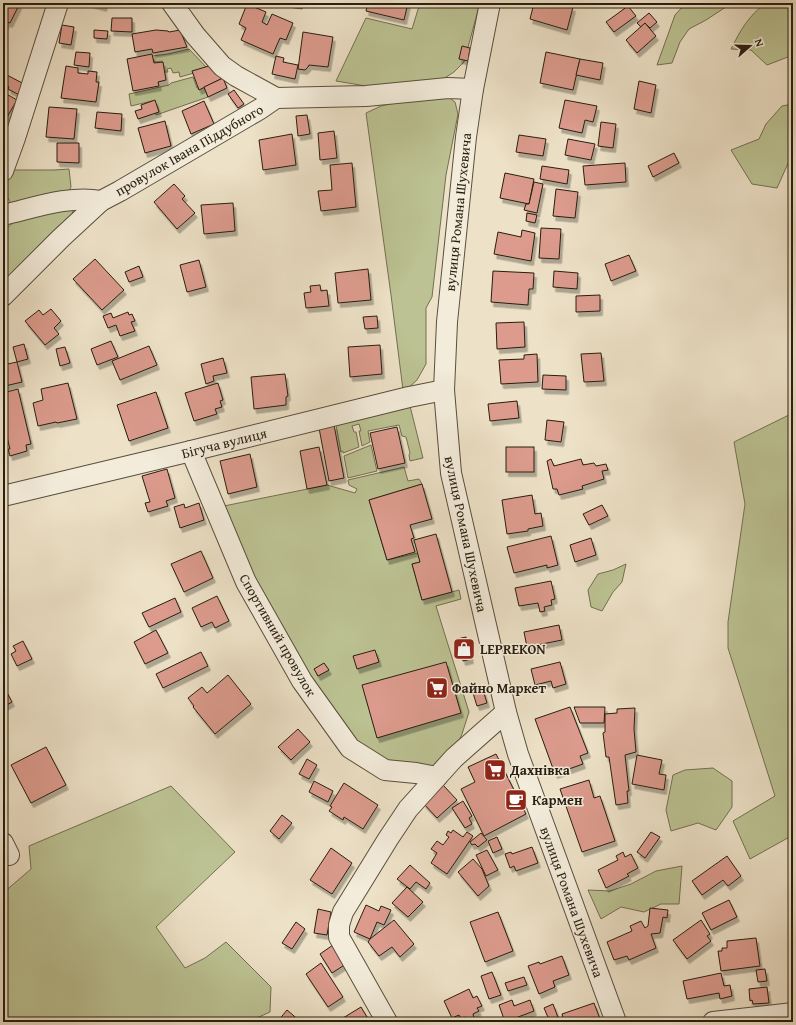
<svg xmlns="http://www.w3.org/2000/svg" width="796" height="1025" viewBox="0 0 796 1025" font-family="'Gentium Book Plus',serif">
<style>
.green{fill:#bcc293;stroke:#727051}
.building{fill:#dc9b8d;stroke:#281e0f;filter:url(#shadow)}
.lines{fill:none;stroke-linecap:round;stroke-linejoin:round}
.minor-casing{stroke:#594f3d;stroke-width:22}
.minor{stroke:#f3ecdb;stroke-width:20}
.labels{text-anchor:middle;stroke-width:3;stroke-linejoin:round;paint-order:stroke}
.street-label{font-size:14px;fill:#281e0f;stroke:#f3ecdb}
.poi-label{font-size:14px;font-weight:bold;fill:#281e0f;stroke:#f3ecdb;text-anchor:start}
</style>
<defs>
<filter id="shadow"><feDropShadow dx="2.5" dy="4.5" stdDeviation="0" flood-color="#0004"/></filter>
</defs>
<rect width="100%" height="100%" fill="#ede1c7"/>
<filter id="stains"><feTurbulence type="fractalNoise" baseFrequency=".005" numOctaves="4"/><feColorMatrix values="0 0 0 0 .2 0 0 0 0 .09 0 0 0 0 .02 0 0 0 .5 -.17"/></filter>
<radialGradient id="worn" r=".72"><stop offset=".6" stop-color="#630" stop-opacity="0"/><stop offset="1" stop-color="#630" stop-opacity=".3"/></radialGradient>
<g class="green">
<polygon points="274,3 306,3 302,9 274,5"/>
<polygon points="420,3 480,3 464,62 454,72 440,81 372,87 336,81 366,18 412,29"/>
<polygon points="686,3 732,3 706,20 689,29 680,42 672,63 657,65 675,15"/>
<path d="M 766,3 L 793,3 L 793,55 L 767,65 L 751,50 L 731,49 C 740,31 749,15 766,3 Z"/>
<polygon points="189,49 208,69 180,77 179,72 173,73 171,68 167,69 168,72 164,72 162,61 153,62 152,56 168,54"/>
<polygon points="193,77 197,88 204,87 208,97 156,115 152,101 131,106 129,94 169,85 171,83"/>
<polygon points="438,93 447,96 455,102 458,114 446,175 432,297 426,308 426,364 417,380 406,390 403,390 391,295 366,113 381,106"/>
<polygon points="793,104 793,166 790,159 777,188 752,184 731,150 759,139 766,124 782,106"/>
<path d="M 69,169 L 71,187 L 67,195 L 11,203 C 1,189 6,185 10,170 L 54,170 Z"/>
<polygon points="70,209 73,211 72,215 3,290 3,232 17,219"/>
<polygon points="410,406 423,458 410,461 409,455 410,453 406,437 402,436 399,425 368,431 370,442 362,446 359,431 361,431 359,424 352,426 354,432 356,432 359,447 343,453 343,451 341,452 336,425"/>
<polygon points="793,413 793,835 750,859 733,821 775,796 728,648 728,622 745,504 734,442"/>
<polygon points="371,445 377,471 348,478 344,456"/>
<polygon points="404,467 408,481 419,479 422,484 369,500 387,560 418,553 420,562 412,564 422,600 459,590 461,599 436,606 469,712 462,734 458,743 430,770 399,769 352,744 263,600 224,506 327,485 355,493 357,489 349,485 348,480"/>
<polygon points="626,564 622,582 613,592 602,611 591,607 588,590 598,574 613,570"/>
<polygon points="713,768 732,781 732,807 716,830 698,823 671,831 666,810 673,775 685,770"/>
<polygon points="171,786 235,852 156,927 185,968 205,958 226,942 271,987 270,1012 248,1022 3,1022 3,893 31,869 29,846"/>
<polygon points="682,866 679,904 661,904 644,912 621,907 601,919 588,890 610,891 631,884 656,871"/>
</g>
<g class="building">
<polygon points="3,3 18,3 19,5 10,23 7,22 3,29"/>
<polygon points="90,3 105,3 104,7"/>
<polygon points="368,3 408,3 404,20 366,11"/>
<polygon points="534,3 558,3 573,7 567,30 530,19"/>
<polygon points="247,4 266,12 262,22 267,25 272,14 293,23 286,40 280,38 273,54 241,40 246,28 239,24"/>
<polygon points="628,6 636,16 614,32 606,22"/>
<polygon points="649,13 657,22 650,28 645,23 641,27 637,23"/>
<polygon points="112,18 132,18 132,32 111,31"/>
<polygon points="645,23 656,36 637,53 626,40"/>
<polygon points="62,25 74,27 71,45 59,43"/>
<polygon points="94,30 108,31 107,39 94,38"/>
<polygon points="156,30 168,31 169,32 180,30 187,47 153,53 152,49 135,52 132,34"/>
<polygon points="303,32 333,37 328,67 309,65 308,67 305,70 298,69"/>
<polygon points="462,46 470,48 468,61 459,59"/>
<polygon points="76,52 90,53 89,67 74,65"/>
<polygon points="546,52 580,59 573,90 540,83"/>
<polygon points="152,54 154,63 163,62 166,80 158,82 159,86 133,91 127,59"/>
<polygon points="276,56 284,58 283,62 298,65 295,79 272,74"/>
<polygon points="580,59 603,63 600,80 576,75"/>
<polygon points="212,65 223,78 199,90 192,71"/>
<polygon points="66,66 78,68 78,73 88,74 88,71 97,72 96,82 99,82 96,102 61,98"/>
<polygon points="3,73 30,87 25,98 8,89 9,87 3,83"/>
<polygon points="223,78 227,88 208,97 204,87"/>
<polygon points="639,81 656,85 651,113 634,109"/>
<polygon points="234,90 244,104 238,108 228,94"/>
<polygon points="3,92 17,100 7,117 3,115"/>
<polygon points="155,100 159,112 138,119 135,111 142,109 141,105"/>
<polygon points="565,100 597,106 593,122 585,120 582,133 559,128"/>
<polygon points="204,101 214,124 191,134 182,111"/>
<polygon points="49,107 77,109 74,139 46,137"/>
<polygon points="97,112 122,114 121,131 95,128"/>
<polygon points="307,115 310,134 298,136 296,116"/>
<polygon points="165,121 171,146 145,153 138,128"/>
<polygon points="601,122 616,124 613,148 598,146"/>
<polygon points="334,131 337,158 320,160 318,133"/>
<polygon points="292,134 296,165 263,170 259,140"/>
<polygon points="519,135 546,139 543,156 516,152"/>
<polygon points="568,139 595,144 591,160 565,155"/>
<polygon points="57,143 79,143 79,163 57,162"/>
<polygon points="674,153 679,163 653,177 648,166"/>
<polygon points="352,163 356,207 321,211 318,191 332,190 330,165"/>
<polygon points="625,163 626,182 585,185 583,166"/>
<polygon points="542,166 569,170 567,184 540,179"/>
<polygon points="505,173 534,179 529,204 500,198"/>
<polygon points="534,182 543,184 537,213 524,210 526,204 529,204"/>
<polygon points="174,184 185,196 182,199 195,213 177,229 154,202"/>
<polygon points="556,189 578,192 575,218 553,216"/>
<polygon points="233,203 235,231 204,234 201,205"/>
<polygon points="527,213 537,215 535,223 526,221"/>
<polygon points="541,228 561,229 559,259 539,258"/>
<polygon points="522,230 535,233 531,261 494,254 498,232 521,237"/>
<polygon points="629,255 636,271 611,281 605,264"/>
<polygon points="95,259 124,290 102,310 73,279"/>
<polygon points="199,260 206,287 187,292 180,265"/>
<polygon points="139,266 143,277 129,282 125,272"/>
<polygon points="368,269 371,300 338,303 335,273"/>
<polygon points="493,271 534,273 533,289 529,289 528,305 491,302"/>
<polygon points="554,271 578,273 577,289 553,287"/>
<polygon points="320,285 321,291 327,290 329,306 306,308 304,293 311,292 310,286"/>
<polygon points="600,295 600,311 576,312 576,296"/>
<polygon points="51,309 61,321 54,328 59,334 45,345 25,321 39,310 43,315"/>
<polygon points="128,312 129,315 132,314 135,321 131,322 135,331 120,336 116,325 108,328 103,316 111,313 113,318"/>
<polygon points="377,316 378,328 365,329 363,317"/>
<polygon points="524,322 525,347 497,349 496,323"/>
<polygon points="111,341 118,357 97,365 91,349"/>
<polygon points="24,344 28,359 17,362 13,347"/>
<polygon points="380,345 382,374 350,377 348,347"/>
<polygon points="149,346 157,365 120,380 112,361"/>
<polygon points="65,347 70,363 60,366 56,349"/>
<polygon points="601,353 604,381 584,382 581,354"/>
<polygon points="537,354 538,382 501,384 499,360 524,359 524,355"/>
<polygon points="223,358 227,373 213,376 214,381 206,384 201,364"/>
<polygon points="17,362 22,382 5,386 3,378 3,365"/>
<polygon points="285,374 288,396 286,397 286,405 254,409 251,377"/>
<polygon points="543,375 566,376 566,390 542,389"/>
<polygon points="68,383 77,419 57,423 56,422 38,426 33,403 43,400 41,389"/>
<polygon points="218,383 223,400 220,401 222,407 215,409 217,414 194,421 185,393"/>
<polygon points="18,389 31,444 26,445 27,451 10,456 8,449 10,449 3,421 3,393"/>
<polygon points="156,392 168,428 129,441 117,405"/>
<polygon points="517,401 519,418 490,421 488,404"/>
<polygon points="547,420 564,422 561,442 545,440"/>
<polygon points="334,425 344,478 329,481 319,428"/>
<polygon points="397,427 405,463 378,469 370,433"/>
<polygon points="319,447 327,485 307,489 300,451"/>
<rect x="506" y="447" width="28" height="25"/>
<polygon points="250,454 257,487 228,494 220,461"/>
<polygon points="551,459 554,466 581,459 583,465 594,463 596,466 606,464 608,470 602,471 604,479 582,486 583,489 559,495 557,489 553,489 547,461"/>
<polygon points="167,469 175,498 166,501 168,506 148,512 145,503 150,502 142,476"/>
<polygon points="422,484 432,519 410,525 414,538 411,539 415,552 387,560 369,500"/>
<polygon points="532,495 535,514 541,513 543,526 528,529 528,531 507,534 502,500"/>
<polygon points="199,503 204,520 180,528 174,507 184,504 185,508"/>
<polygon points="602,505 608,516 589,525 583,514"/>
<polygon points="436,534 452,592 422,600 412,564 420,562 414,540"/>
<polygon points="551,536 558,565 547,568 547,565 514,573 507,547"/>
<polygon points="591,538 596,555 575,562 570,545"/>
<polygon points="201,551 213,578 184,592 171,564"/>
<polygon points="551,581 555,599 551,600 552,605 544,607 545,611 540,612 538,603 519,606 515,588"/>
<polygon points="217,596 229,621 215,628 212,622 201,627 192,608"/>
<polygon points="175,598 181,612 149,627 142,613"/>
<polygon points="559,625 562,640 527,647 524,632"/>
<polygon points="156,630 168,653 145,664 134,642"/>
<polygon points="466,637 471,659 463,661 457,639"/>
<polygon points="23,641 32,659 17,666 11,654 16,651 13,646"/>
<polygon points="375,650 379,662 357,669 353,656"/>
<polygon points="201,652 208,666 163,688 156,674"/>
<polygon points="446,662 461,713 377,738 362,685"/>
<polygon points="560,662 566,684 553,688 551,681 535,685 531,669"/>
<polygon points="324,663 329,670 318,676 314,669"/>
<polygon points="228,675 251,704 215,734 193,707 194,706 188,698 202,687 207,693"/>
<polygon points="3,685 12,702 3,707"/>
<polygon points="483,690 487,703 477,706 473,693"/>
<polygon points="570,707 588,753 580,756 583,764 555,774 535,719"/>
<polygon points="574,707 605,707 604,723 580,723"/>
<polygon points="635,708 634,729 636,752 625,755 629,791 627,791 628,803 616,805 609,757 606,757 603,733 605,732 605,714 617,713 617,709"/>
<polygon points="298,729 310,742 291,760 278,747"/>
<polygon points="46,747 66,785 31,803 11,765"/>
<polygon points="496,754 526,814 484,836 461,789 475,782 468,767"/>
<polygon points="637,755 662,760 659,774 666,775 664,790 632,784"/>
<polygon points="307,759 317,765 309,779 299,774"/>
<polygon points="589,780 594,798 600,796 615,841 582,852 560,789"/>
<polygon points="314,781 333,791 328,802 309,792"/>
<polygon points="344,783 378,805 363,829 344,817 343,820 329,811 332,807 330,806"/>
<polygon points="443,785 457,800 437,818 423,803"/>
<polygon points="463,801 472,816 469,818 472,824 465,828 452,808"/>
<polygon points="282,815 292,823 279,839 270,831"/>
<polygon points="453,830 463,837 467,832 473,836 447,874 431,863 437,853 431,849 437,841 443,845 449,837 446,835 448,831 451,833"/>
<polygon points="651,832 660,837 645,858 637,852"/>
<polygon points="481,833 487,840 478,847 475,844 472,845 470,842"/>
<polygon points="497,837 502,849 493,853 488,841"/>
<polygon points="532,847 538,863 516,871 514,866 510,868 505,854 511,852 512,854"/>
<polygon points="331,848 352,863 332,894 310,880"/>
<polygon points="487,850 498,870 486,876 476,855"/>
<polygon points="623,852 625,857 631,854 638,868 627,874 629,876 606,888 598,870 618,860 616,856"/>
<polygon points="727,856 741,876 728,886 723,880 702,895 692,881"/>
<polygon points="473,859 482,869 489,886 478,896 458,872"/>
<polygon points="410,865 430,883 426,889 416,882 410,889 397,879"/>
<polygon points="407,887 423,902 408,917 392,903"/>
<polygon points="729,900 737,917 711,930 702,913"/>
<polygon points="366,905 379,911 381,906 391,910 384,925 377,922 370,939 354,932"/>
<polygon points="650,908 668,910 667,918 663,917 660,933 651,934 656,948 629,960 627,956 614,960 607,942 632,931 630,926 641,921 645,928 648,926"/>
<polygon points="318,909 331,912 327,935 314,933"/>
<polygon points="498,912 513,951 485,962 470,922"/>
<polygon points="394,920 414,944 400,957 392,947 379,956 368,942 370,939"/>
<polygon points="701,920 710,934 707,936 711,941 687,959 673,940"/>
<polygon points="296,922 305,929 292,949 282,943"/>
<polygon points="756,938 760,966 721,971 718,951 722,951 722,948 727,948 727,941"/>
<polygon points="333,945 346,964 332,973 320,954"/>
<polygon points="562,956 569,975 553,981 555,987 539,994 528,966 539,962 540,964"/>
<polygon points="321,963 343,997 328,1007 306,974"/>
<polygon points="765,969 767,981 758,982 756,970"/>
<polygon points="492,972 501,995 489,999 481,976"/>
<polygon points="721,973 724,986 730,985 732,996 720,999 719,993 687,999 683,981"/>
<polygon points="524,977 527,985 508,991 505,983"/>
<polygon points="767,987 769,1003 753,1004 752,1000 750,1001 749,989"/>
<polygon points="469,989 473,998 477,996 482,1006 477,1008 479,1011 473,1014 474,1018 467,1021 465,1017 461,1019 459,1015 452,1018 444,1001"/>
<polygon points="512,1000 514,1006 530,1000 534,1011 505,1022 499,1005"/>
<polygon points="594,1003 600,1019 591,1022 564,1022 562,1014"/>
<polygon points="553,1004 559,1020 550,1022 544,1008"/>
<polygon points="361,1007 370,1022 345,1022 343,1018"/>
<polygon points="287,1010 301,1022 279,1022 278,1021"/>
<rect x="470" y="1020" width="9" height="2"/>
</g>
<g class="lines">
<g class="minor-casing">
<g id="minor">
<polyline points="172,3 195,35 222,66 236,76 276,98 366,96 448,88 473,89"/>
<polyline points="490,3 473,89 466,137 447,322 444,390 451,473 506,712 518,754 616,1022"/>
<polyline points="3,171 15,138 58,3"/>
<path d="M 3,215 C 34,208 69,195 101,201"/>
<polyline points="3,296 61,238 101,201 120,191 260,109 276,98"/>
<polyline points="191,451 246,582 302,681 350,748 385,770 416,773 437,777"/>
<polyline points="3,496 187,452 409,397 444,390"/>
<polyline points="3,843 9,855"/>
<polyline points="387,1022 339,937 339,925 343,912 388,839 408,809 454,758 506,712"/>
<polyline points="713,1022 793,1013"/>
</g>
</g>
<use href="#minor" class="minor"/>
</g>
<defs>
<g id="shop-square" transform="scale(1.15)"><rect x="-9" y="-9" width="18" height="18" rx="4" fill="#8f2418" stroke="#f3ecdb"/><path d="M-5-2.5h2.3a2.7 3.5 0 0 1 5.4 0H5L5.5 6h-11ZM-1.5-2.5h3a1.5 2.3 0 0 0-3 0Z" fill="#fff"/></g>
<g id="supermarket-square" transform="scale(1.15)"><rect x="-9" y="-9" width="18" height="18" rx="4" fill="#8f2418" stroke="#f3ecdb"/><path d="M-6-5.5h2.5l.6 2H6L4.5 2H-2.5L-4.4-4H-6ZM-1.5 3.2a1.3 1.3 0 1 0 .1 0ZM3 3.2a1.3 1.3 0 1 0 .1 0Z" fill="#fff"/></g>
<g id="cafe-square" transform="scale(1.15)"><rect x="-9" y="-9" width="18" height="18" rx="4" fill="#8f2418" stroke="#f3ecdb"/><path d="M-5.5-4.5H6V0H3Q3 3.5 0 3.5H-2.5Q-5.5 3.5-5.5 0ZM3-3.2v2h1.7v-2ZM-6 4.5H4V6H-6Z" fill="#fff"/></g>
</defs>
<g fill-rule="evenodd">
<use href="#shop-square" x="464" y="649"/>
<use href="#supermarket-square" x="437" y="688"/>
<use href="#supermarket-square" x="495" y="770"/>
<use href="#cafe-square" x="516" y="800"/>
</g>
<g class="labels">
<g class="street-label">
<text transform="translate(189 150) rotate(-30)" y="5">провулок Івана Піддубного</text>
<text transform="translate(458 212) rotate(-84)" y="5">вулиця Романа Шухевича</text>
<text transform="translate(224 443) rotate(-14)" y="5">Бігуча вулиця</text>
<text transform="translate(466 534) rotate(78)" y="5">вулиця Романа Шухевича</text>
<text transform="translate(278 635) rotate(60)" y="5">Спортивний провулок</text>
<text transform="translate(572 902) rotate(70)" y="5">вулиця Романа Шухевича</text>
</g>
<g class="poi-label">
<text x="480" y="654">LEPREKON</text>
<text x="452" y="693">Файно Маркет</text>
<text x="510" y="775">Дахнівка</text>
<text x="532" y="805">Кармен</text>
</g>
</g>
<rect width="796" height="1025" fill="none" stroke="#ede1c7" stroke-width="16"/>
<rect x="4" y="4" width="788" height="1017" fill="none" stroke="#281e0f" stroke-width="2"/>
<rect x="8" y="8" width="780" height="1009" fill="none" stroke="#281e0f"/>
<g transform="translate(750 46) rotate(70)" stroke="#f3ecdb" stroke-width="3" paint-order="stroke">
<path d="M0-3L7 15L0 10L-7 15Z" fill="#281e0f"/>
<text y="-6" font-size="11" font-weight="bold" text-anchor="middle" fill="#281e0f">N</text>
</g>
<rect width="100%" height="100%" filter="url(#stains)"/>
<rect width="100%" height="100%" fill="url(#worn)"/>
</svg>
